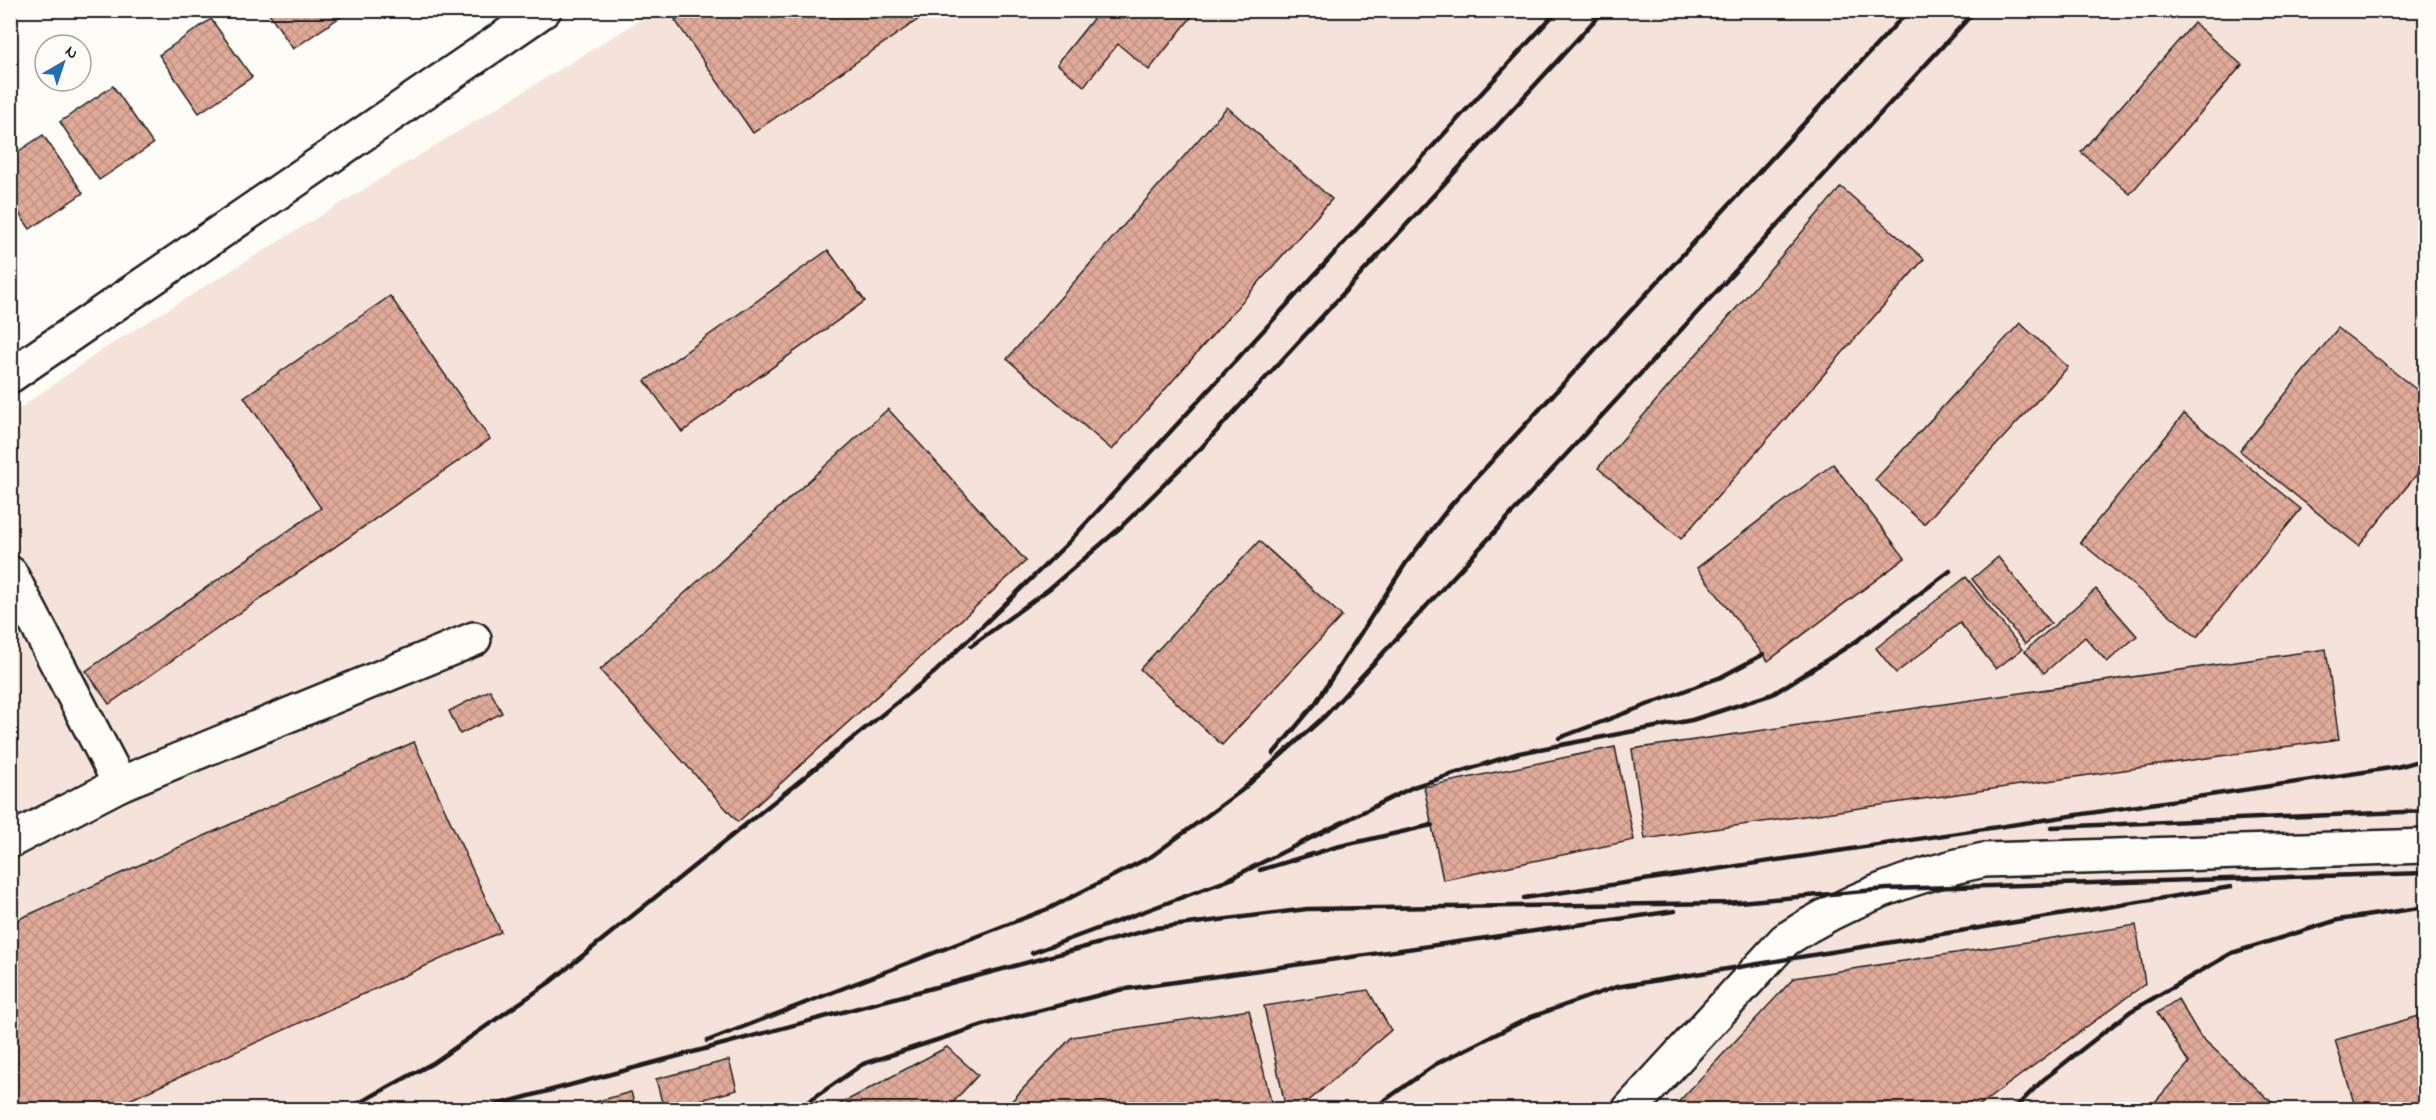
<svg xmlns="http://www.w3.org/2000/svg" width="2436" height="1120" viewBox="0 0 2436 1120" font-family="'Indie Flower',sans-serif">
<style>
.built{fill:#f5e3db}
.building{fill:url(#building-cross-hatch);stroke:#1c1c1c;stroke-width:1.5}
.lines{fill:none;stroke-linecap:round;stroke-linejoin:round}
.minor-casing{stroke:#1c1c1c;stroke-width:38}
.minor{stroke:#fdfcf7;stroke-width:33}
.rail{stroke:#1c1c1c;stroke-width:4.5}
</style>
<defs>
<pattern id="building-cross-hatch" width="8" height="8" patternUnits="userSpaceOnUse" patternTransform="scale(1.5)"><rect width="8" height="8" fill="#e1aa99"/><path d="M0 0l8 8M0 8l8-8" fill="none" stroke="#c09283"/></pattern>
</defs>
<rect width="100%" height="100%" fill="#fdfcf7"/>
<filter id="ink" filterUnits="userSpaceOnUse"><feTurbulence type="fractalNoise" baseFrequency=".0167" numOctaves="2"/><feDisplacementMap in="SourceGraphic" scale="12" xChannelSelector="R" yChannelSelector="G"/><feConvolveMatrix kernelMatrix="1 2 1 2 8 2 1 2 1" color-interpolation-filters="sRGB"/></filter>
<g filter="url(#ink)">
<polygon class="built" points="655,11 2425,11 2425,1109 11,1109 10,415 108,346"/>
<g class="building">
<polygon points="267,10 344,10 346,13 293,49"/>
<polygon points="689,10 932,10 753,133 675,20"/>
<polygon points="1100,10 1197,10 1149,70 1118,44 1084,86 1057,64"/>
<polygon points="211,19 252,77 199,113 159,55"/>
<polygon points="2194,23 2242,65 2130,194 2081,152"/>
<polygon points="113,86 153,144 99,180 60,122"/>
<polygon points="1227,107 1332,199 1112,450 1007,359"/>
<polygon points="43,135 83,193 30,229 10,201 10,157"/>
<polygon points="1841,187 1924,259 1681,539 1598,468"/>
<polygon points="828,250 865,301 682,432 645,381"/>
<polygon points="390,296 490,439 109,704 86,671 321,508 244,397"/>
<polygon points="2020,323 2068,367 1924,524 1875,480"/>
<polygon points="2338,328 2426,397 2426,463 2359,546 2240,451"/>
<polygon points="888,409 1026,561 738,822 600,670"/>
<polygon points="2184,414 2301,509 2197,637 2080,542"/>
<polygon points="1833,464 1905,558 1768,661 1697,568"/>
<polygon points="1259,541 1342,616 1222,745 1140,669"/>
<polygon points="1998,557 2051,623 2025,644 1972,579"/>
<polygon points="1966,577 2022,649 1996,669 1960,623 1896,673 1876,648"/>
<polygon points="2096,589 2137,636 2107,662 2085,637 2044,673 2025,651"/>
<polygon points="2326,649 2339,739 1645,839 1632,749"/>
<polygon points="490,690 502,713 460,734 449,711"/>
<polygon points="414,742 501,932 107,1110 16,1110 10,1097 10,923"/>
<polygon points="1615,747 1634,840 1443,880 1424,787"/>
<polygon points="2136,925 2145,984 1973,1110 1671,1110 1794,978"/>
<polygon points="1368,990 1391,1030 1298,1110 1286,1110 1264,1006"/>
<polygon points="2178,999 2200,1036 2280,1110 2148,1110 2189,1063 2157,1013"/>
<polygon points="1249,1010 1273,1110 1003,1110 1072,1037"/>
<polygon points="2426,1014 2426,1110 2341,1110 2355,1106 2335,1040"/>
<polygon points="947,1047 978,1075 946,1110 829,1110"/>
<polygon points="729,1060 737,1090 664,1110 656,1079"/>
<polygon points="631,1092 636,1110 566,1110"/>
</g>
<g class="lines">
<g class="minor-casing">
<g id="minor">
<polyline points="10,376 544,10"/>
<polyline points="10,573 120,784 10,841"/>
<polyline points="120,784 474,639"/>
<path d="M 1629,1110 L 1785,940 C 1844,901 1915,874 1984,860 L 2426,846"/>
</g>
</g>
<use href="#minor" class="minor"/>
<g class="rail">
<polyline points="971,646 1049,589 1121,527 1202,447 1604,10"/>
<polyline points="1559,738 1721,677 1764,654"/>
<polyline points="1273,754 1315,704 1406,563 1451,505 1909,10"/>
<polyline points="2052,827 2426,811"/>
<polyline points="1260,870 1336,847 1432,825"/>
<polyline points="1227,880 1413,787 1519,753 1692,720 1773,694 1855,642 1950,571"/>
<polyline points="1524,898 2397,767 2426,759"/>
<polyline points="1032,953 1234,878"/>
<polyline points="707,1041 1050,908 1152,856 1241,791 1325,716 1976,10"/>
<polyline points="346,1110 433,1063 550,982 935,672 1068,543 1558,10"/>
<polyline points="477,1110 1156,928 1307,909 1727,903 1887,889 2426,873"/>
<polyline points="796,1110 863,1064 983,1025 1119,990 1675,911"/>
<polyline points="1371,1110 1436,1064 1531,1017 1616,987 2231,887"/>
<polyline points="2013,1110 2043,1080 2131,1011 2232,953 2338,920 2426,907"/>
</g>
</g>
</g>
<rect width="2436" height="1120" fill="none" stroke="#fdfcf7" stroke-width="36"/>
<rect x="18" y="18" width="2400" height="1084" fill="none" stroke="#1c1c1c" stroke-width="2" filter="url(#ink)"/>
<g transform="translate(63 63) rotate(39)"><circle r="28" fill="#fdfcf7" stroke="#a3a29f" stroke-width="1.5"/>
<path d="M0-4.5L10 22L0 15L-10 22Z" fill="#1f6fb2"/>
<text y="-9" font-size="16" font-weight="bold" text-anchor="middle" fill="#1c1c1c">N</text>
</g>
</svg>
